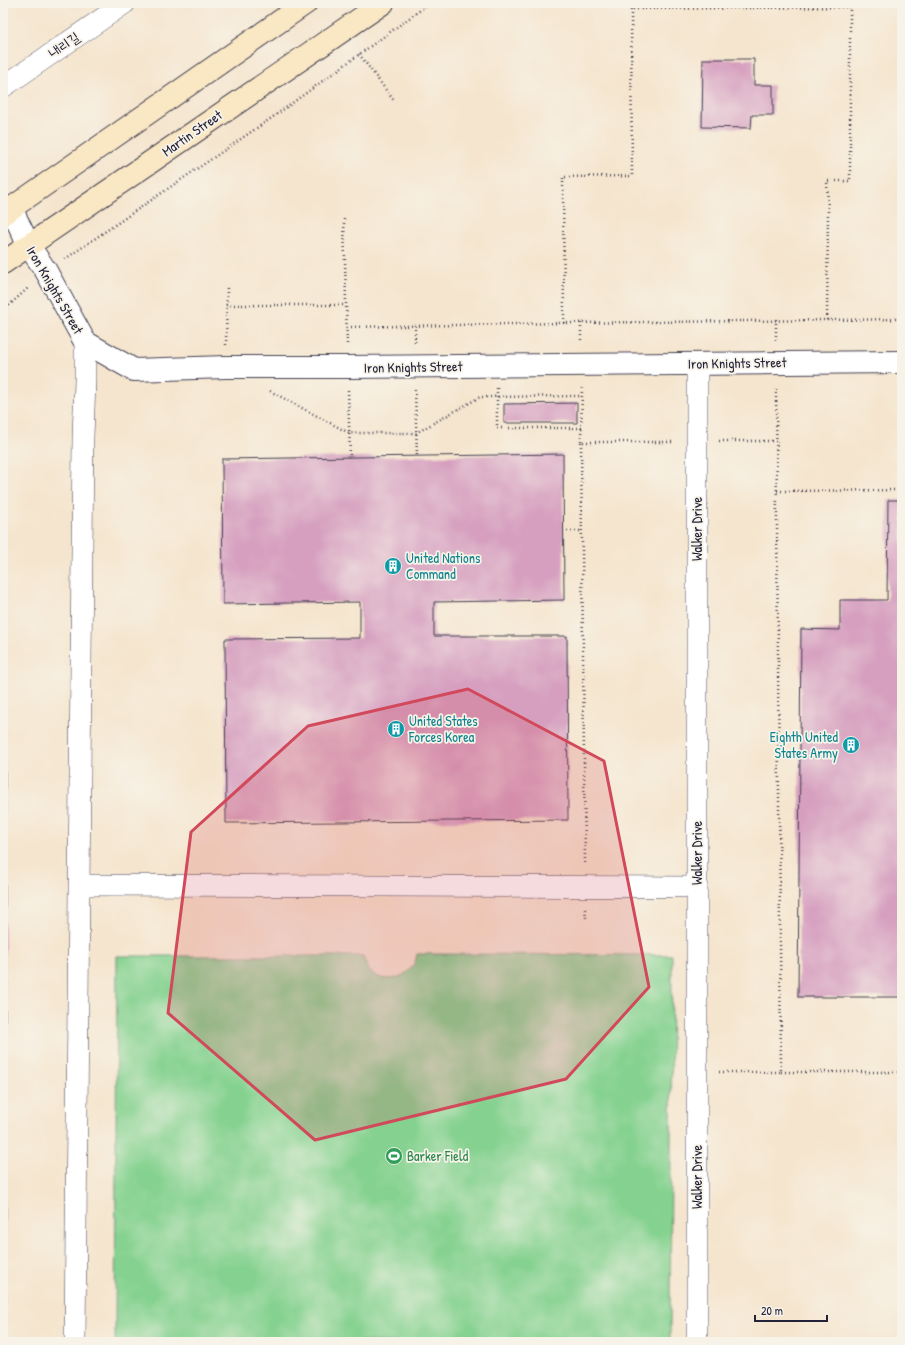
<svg xmlns="http://www.w3.org/2000/svg" width="905" height="1345" viewBox="0 0 905 1345" font-family="'Patrick Hand','Poor Story',sans-serif">
<style>
.green{fill:#85d290;stroke:#547a66}
.building{fill:#d69fbf}
.lines{fill:none;stroke-linecap:round;stroke-linejoin:round}
.minor-casing{stroke:#423f51;stroke-width:22}
.tertiary-casing{stroke:#423f51;stroke-width:24}
.secondary-casing{stroke:#423f51;stroke-width:24}
.path{stroke:#423f51;stroke-width:2.5;stroke-dasharray:1 3;stroke-linecap:butt}
.minor{stroke:#fff;stroke-width:21}
.tertiary{stroke:#fff;stroke-width:22}
.secondary{stroke:#fae7c3;stroke-width:22}
.marked{fill:#d1495b;fill-opacity:0.2;stroke:#d1495b;stroke-width:3;stroke-linejoin:round}
.labels{text-anchor:middle;stroke-width:3.5;stroke-linejoin:round;paint-order:stroke}
.street-label{font-size:14px;fill:#22223b;stroke:#f7f3e8}
.culture-label{font-size:14px;fill:#0d838f;stroke:#f7f3e8;text-anchor:start}
.leisure-label{font-size:14px;fill:#27864d;stroke:#f7f3e8;text-anchor:start}
</style>
<rect width="100%" height="100%" fill="#f7f3e8"/>
<filter id="ink" filterUnits="userSpaceOnUse"><feTurbulence type="fractalNoise" baseFrequency=".025" numOctaves="2"/><feDisplacementMap in="SourceGraphic" scale="8" xChannelSelector="R" yChannelSelector="G"/><feConvolveMatrix kernelMatrix="1 2 1 2 8 2 1 2 1" color-interpolation-filters="sRGB"/></filter>
<filter id="wash" filterUnits="userSpaceOnUse"><feTurbulence type="fractalNoise" baseFrequency=".012" numOctaves="4" result="noise"/><feDisplacementMap in="SourceGraphic" scale="16" xChannelSelector="R" yChannelSelector="G"/><feGaussianBlur stdDeviation="0.9" result="paint"/><feColorMatrix in="noise" values="0 0 0 0 0 0 0 0 0 0 0 0 0 0 0 0 0 1.4 0 .05"/><feComposite in="paint" operator="in"/></filter>
<g filter="url(#wash)">
<rect width="100%" height="100%" fill="#f5e5ce"/>
<path class="green" d="M 417,954 L 672,955 L 670,1342 L 115,1342 L 117,956 L 363,956 C 365,962 367,969 372,973 C 388,987 415,975 417,954 Z"/>
<g id="blocks">
<g class="building">
<polygon points="703,59 754,59 754,85 773,85 773,115 752,115 751,128 702,127"/>
<polygon points="577,403 577,423 504,423 504,404"/>
<polygon points="563,454 564,600 434,602 434,636 567,636 568,820 226,823 225,639 360,638 360,602 223,604 222,459"/>
<polygon points="888,500 902,500 902,997 798,997 801,629 840,630 840,600 887,600"/>
<rect x="3" y="659" width="2" height="683"/>
</g>
</g>
</g>
<g filter="url(#ink)">
<use href="#blocks" fill-opacity="0" stroke="#423f51" stroke-width="1"/>
<g class="lines">
<g class="minor-casing">
<g id="minor">
<polyline points="3,87 125,3"/>
<polyline points="697,364 697,1342"/>
<polyline points="80,885 697,887"/>
<polyline points="75,1342 83,437 85,381 85,342"/>
</g>
</g>
<g class="tertiary-casing">
<polyline id="tertiary" points="11,208 29,246 46,271 85,342 134,370 226,367 347,367 902,362"/>
</g>
<g class="secondary-casing">
<g id="secondary">
<polyline points="3,214 306,3"/>
<path d="M 3,263 C 130,177 256,89 383,3"/>
</g>
</g>
<g class="path">
<polyline points="850,3 850,7 631,9 632,176 563,177 564,323 827,320 828,210 827,181 850,181 850,7"/>
<polyline points="359,54 395,102"/>
<polyline points="344,219 347,345"/>
<polyline points="65,259 273,117 430,3"/>
<polyline points="226,305 346,305"/>
<polyline points="3,311 28,288"/>
<polyline points="776,319 776,341"/>
<polyline points="827,320 902,319"/>
<polyline points="581,323 581,341"/>
<polyline points="415,325 415,343"/>
<polyline points="347,327 564,323"/>
<polyline points="226,345 227,288"/>
<polyline points="497,388 497,428 582,428"/>
<polyline points="582,388 581,442 674,442"/>
<polyline points="348,390 350,457"/>
<polyline points="415,390 417,456"/>
<polyline points="270,391 349,433 416,433 480,397 582,396"/>
<polyline points="719,441 777,441"/>
<polyline points="581,442 585,864"/>
<polyline points="777,491 902,490"/>
<polyline points="563,531 582,531"/>
<polyline points="585,909 586,918"/>
<polyline points="719,1072 781,1072 776,386"/>
<polyline points="781,1072 902,1072"/>
</g>
<use href="#minor" class="minor"/>
<use href="#tertiary" class="tertiary"/>
<use href="#secondary" class="secondary"/>
</g>
</g>
<path class="marked" d="M 468,689 L 604,761 L 649,987 L 566,1079 L 315,1140 L 168,1013 L 191,832 L 308,726 Z"/>
<defs>
<g id="building-disc" transform="scale(0.9)"><circle r="9.5" fill="#0f9aa8" stroke="#f7f3e8"/><path d="M-4-6H4V6H1V3H-1V6H-4ZM-2.5-4.3h1.7v1.8h-1.7ZM.8-4.3h1.7v1.8H.8ZM-2.5-1h1.7V.8h-1.7ZM.8-1h1.7V.8H.8Z" fill="#fff"/></g>
<g id="stadium-disc" transform="scale(0.9)"><circle r="9.5" fill="#2e9e5b" stroke="#f7f3e8"/><path d="M0-5a6.5 5 0 1 0 0 10a6.5 5 0 1 0 0-10ZM-3.5-1.8h7v3.6h-7Z" fill="#fff"/></g>
</defs>
<g fill-rule="evenodd">
<use href="#building-disc" x="393" y="566"/>
<use href="#building-disc" x="396" y="729"/>
<use href="#building-disc" x="851" y="745"/>
<use href="#stadium-disc" x="394" y="1156"/>
</g>
<g class="labels">
<g class="street-label">
<text transform="translate(64 45) rotate(-35)" y="5">내리길</text>
<text transform="translate(192 133) rotate(-35)" y="5">Martin Street</text>
<text transform="translate(55 290) rotate(60)" y="5">Iron Knights Street</text>
<text transform="translate(737 363) rotate(-1)" y="5">Iron Knights Street</text>
<text transform="translate(413 367) rotate(-1)" y="5">Iron Knights Street</text>
<text transform="translate(697 529) rotate(-90)" y="5">Walker Drive</text>
<text transform="translate(697 853) rotate(-90)" y="5">Walker Drive</text>
<text transform="translate(697 1177) rotate(-90)" y="5">Walker Drive</text>
</g>
<g class="culture-label">
<text x="406" y="563">United Nations<tspan x="406" dy="16">Command</tspan></text>
<text x="409" y="726">United States<tspan x="409" dy="16">Forces Korea</tspan></text>
<text x="838" y="742" text-anchor="end">Eighth United<tspan x="838" dy="16">States Army</tspan></text>
</g>
<g class="leisure-label">
<text x="407" y="1161">Barker Field</text>
</g>
</g>
<rect width="905" height="1345" fill="none" stroke="#f7f3e8" stroke-width="16"/>
<path d="M755 1315v6h72v-6" fill="none" stroke="#22223b" stroke-width="2"/>
<text x="761" y="1315" font-size="12" fill="#22223b" stroke="#f7f3e8" stroke-width="3" paint-order="stroke">20 m</text>
</svg>
